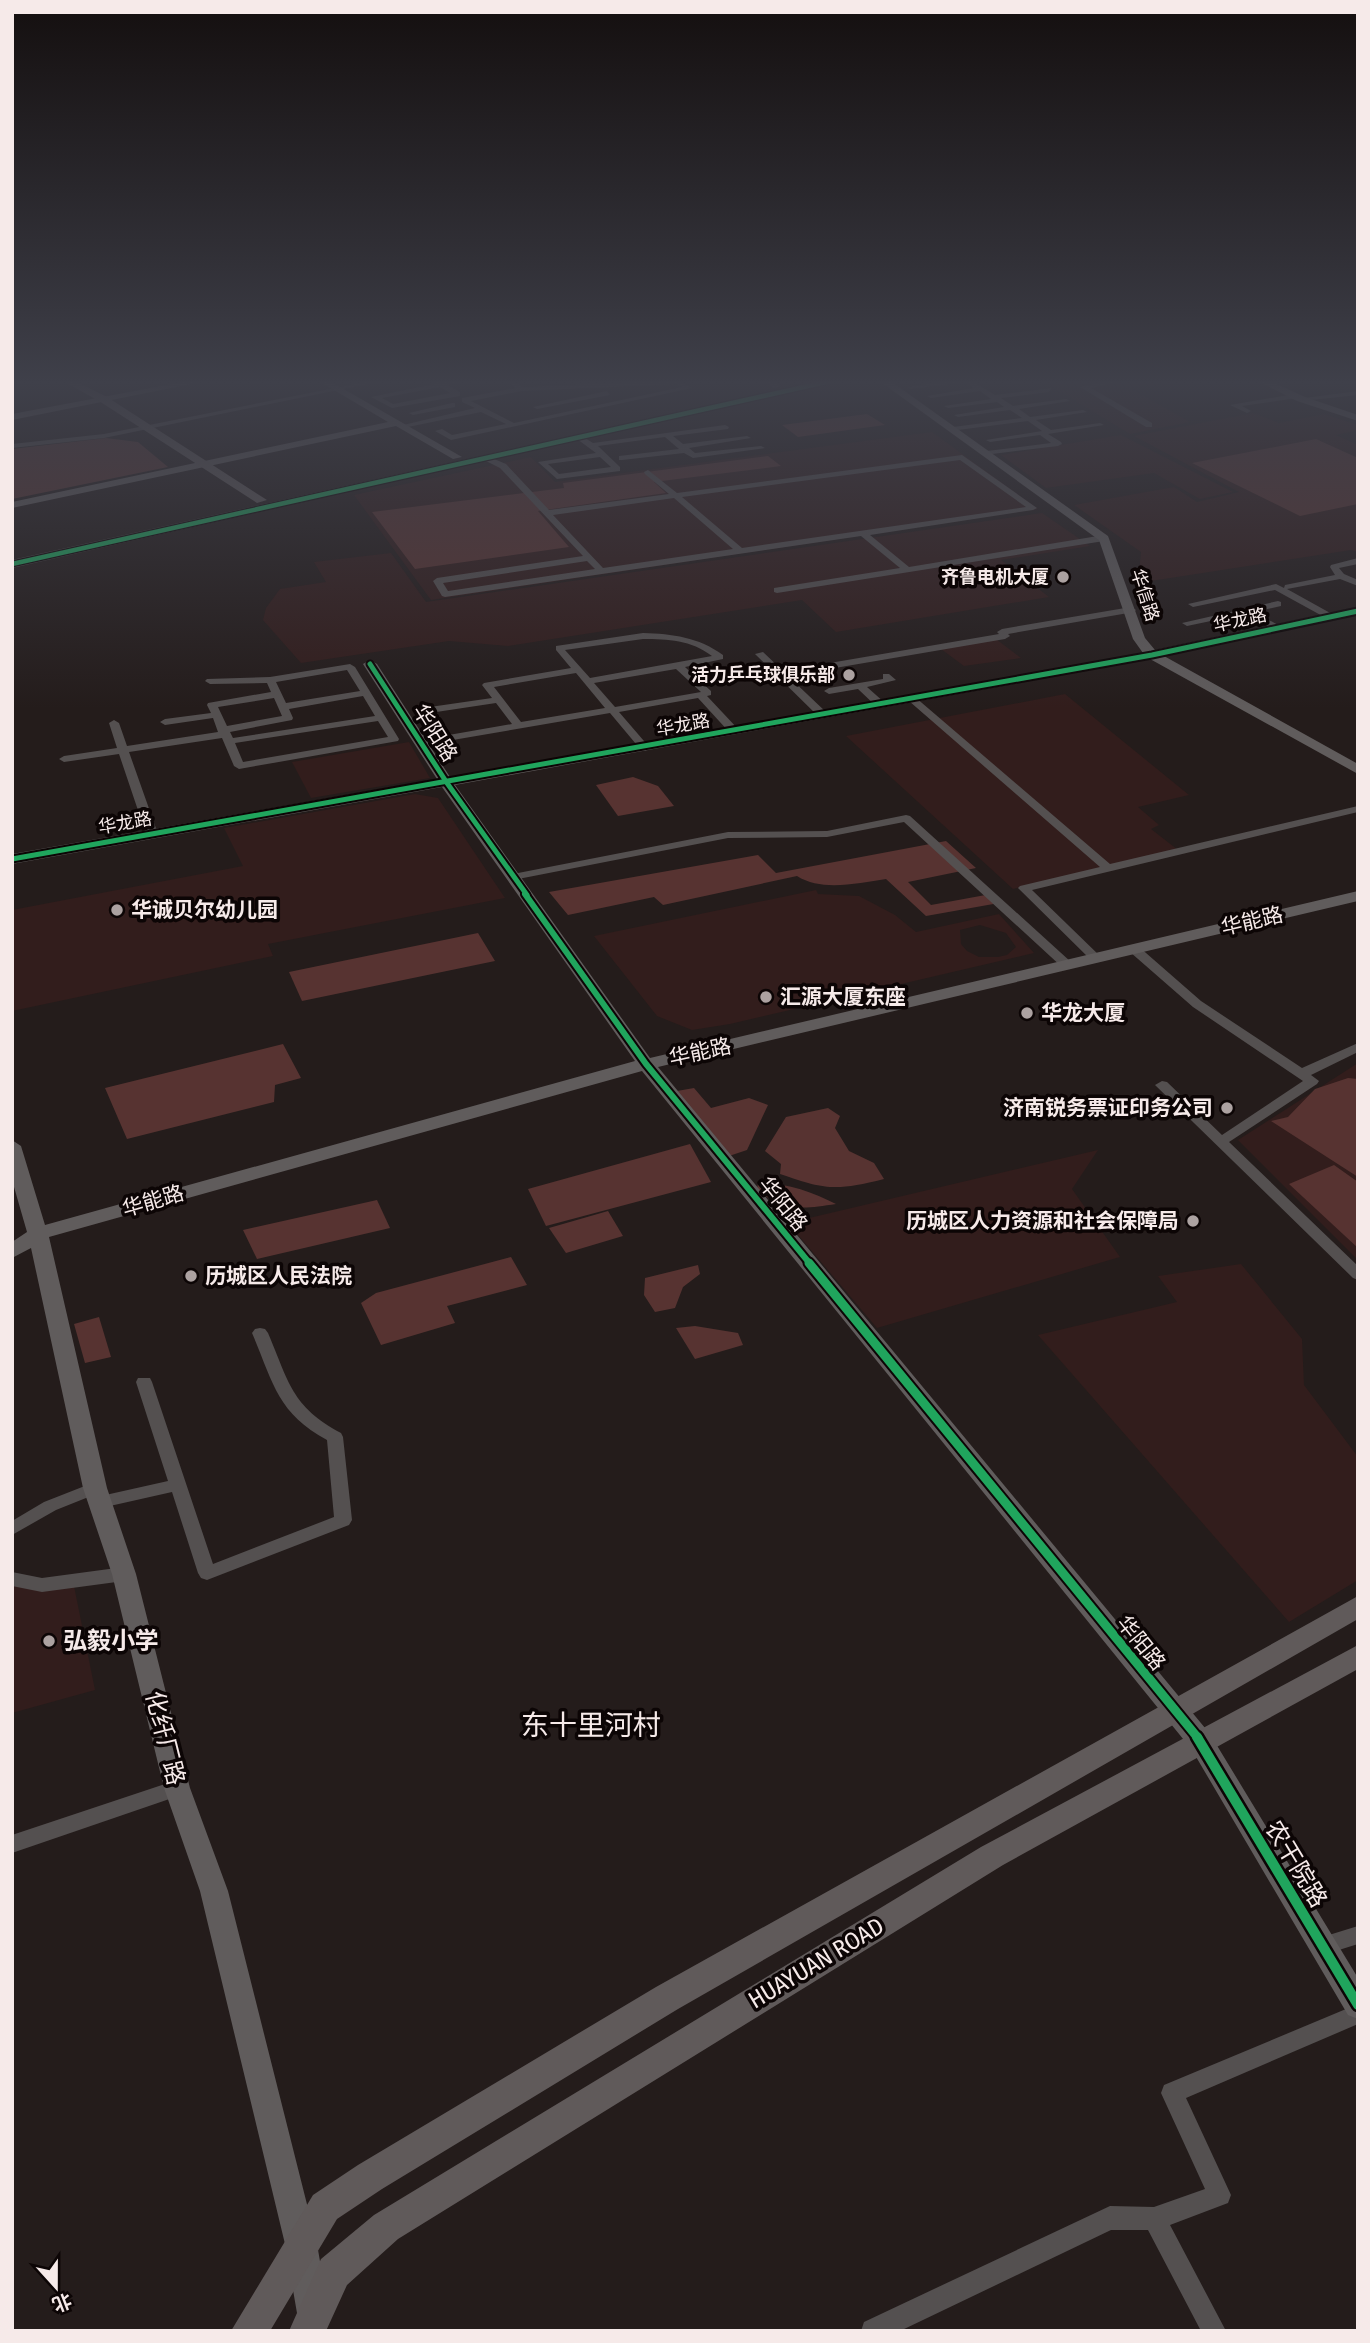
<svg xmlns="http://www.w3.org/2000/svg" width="1370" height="2343" viewBox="0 0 1370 2343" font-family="'Fira Sans Condensed','Noto Sans SC',sans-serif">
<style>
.built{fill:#321d1c;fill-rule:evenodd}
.green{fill:#573331}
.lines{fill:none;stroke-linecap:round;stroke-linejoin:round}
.street{fill:#545050;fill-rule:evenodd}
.secondary{fill:#605c5c;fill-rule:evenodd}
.primary{fill:#605a5a;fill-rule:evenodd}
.cycleway-far4-casing{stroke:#0c0505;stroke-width:7}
.cycleway-far3-casing{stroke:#0c0505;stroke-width:9}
.cycleway-far2-casing{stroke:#0c0505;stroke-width:10}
.cycleway-far1-casing{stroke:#0c0505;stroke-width:13}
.cycleway-casing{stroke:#0c0505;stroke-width:15}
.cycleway-far4{stroke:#20a55d;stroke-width:4.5}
.cycleway-far3{stroke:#20a55d;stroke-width:5}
.cycleway-far2{stroke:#20a55d;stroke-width:6}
.cycleway-far1{stroke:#20a55d;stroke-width:9}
.cycleway{stroke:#20a55d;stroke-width:10}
.poi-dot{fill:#aca2a1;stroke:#0c0505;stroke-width:2.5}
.labels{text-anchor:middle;stroke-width:7;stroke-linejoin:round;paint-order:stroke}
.far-poi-label{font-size:18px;font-weight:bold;fill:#f6eae9;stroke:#0c0505;text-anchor:end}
.far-street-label{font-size:18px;fill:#f6eae9;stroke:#0c0505}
.street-label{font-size:21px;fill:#f6eae9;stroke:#0c0505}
.poi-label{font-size:21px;font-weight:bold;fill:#f6eae9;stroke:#0c0505;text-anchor:start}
.near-poi-label{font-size:24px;font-weight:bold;fill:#f6eae9;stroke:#0c0505;text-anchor:start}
.near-street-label{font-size:24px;fill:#f6eae9;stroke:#0c0505}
.near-quarter-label{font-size:28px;fill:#f6eae9;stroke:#0c0505}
</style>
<rect width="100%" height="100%" fill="#241c1b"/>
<g class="built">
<polygon points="1041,380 1198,380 1130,388 1190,422 1130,434"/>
<polygon points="1253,413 1279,423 1324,414 1358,425 1358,430 1336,435 1358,445 1358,552 1351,550 1138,583 1141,552 1074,505 1174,487 1197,502 1239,492 1134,436"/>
<polygon points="932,432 1038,509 431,600 354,495 531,457 555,482"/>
<polygon points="1121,435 1233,492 1200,499 1154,473 1046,488 1001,455"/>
<polygon points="1042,513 1090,546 1001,560 1049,597 836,632 802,600 508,646 449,641 301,663 263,620 266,608 280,589 326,582 314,562 391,553 426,602"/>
<polygon points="996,639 1021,658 964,666 941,649"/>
<polygon points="1065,694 1189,795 1138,807 1159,825 1151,829 1178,850 1013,889 846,736"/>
<polygon points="409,742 430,778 311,798 292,762"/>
<polygon points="415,794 438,798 505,898 268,944 273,956 12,1011 12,910 243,866 224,828"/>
<path d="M 816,890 L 818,894 L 859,896 L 895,915 L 916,932 L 999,914 L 1034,953 L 730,1024 L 692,1030 L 657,1016 L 594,936 ZM 980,925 L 1006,933 L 1016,947 L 1007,955 L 998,957 L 979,957 L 967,951 L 961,944 L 960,930 Z"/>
<polygon points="1358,1063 1358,1260 1238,1140"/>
<polygon points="1098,1150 1072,1189 1120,1257 877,1328 788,1223"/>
<polygon points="1241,1264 1302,1339 1304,1385 1358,1457 1358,1580 1289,1622 1038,1335 1177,1302 1158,1276"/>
<polygon points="73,1581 95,1690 12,1713 12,1585"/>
</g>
<g class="green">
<polygon points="867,414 885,425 798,437 782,425"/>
<polygon points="106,438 138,442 168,467 12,499 12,449"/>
<polygon points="1316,439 1358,458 1358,504 1300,516 1192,463"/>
<polygon points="768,456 781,466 654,482 666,493 538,511 569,547 415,569 372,512 564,488 563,483"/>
<polygon points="633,777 658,786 674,806 618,816 596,785"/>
<path d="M 946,841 L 976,868 L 908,882 L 931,905 L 991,894 L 999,903 L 926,916 L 886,879 C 858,883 822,892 797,876 L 663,905 L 654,897 L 568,915 L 549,892 L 758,855 L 776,873 Z"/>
<polygon points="478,933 495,961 302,1001 289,972"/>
<polygon points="283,1044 301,1078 275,1085 274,1102 127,1139 105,1088"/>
<polygon points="1348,1078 1358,1079 1358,1177 1271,1121 1288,1117 1315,1089"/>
<polygon points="694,1088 711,1108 749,1098 768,1105 747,1150 729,1156 677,1091"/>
<path d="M 828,1108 L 840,1116 L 835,1128 L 849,1151 L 874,1163 L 884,1179 C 836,1191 826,1190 780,1174 L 781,1164 L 765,1151 L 786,1117 Z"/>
<polygon points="690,1144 711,1182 546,1226 528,1189"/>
<polygon points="1334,1165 1358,1182 1358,1248 1289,1184"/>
<path d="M 758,1183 C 785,1182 813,1192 836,1204 C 803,1209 785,1212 757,1190 Z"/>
<polygon points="377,1200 390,1228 257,1259 243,1230"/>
<polygon points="608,1211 623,1236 566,1253 549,1228"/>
<polygon points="511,1257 527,1285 447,1306 455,1323 381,1345 361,1303 376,1293"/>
<polygon points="698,1265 700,1274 683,1287 675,1308 655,1312 644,1295 645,1278"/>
<polygon points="99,1317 111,1357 85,1363 74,1324"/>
<polygon points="695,1326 738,1333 743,1345 695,1359 676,1328"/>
</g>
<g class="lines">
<g class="street">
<polygon points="375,380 387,380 104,438 12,448 12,444 104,434"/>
<path d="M 430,380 L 442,382 L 468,380 L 447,385 L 460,392 L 460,396 L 392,408 L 371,397 L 434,384 ZM 440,387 L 450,393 L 393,404 L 382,398 Z"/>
<path d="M 505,380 L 512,380 L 523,387 L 678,380 L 692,388 L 451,440 L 435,431 L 442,429 L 452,435 L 506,424 L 481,412 L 403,428 L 399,426 L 475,408 L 462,402 L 462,398 L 516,388 ZM 677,384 L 682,387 L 514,423 L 471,401 L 522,391 Z"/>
<polygon points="763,380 771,380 781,386 774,388"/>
<polygon points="953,380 970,380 995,395 1052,388 1049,392 1001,398 1013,406 1066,399 1070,401 1019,409 1030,417 1083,410 1087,412 1036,420 1051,430 1100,423 1104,425 1048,434 1061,442 1062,444 1058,446 984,455 984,451 987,451 1051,443 1040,435 990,442 986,440 1042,431 1028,421 950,431 949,429 953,427 1022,418 1010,410 958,417 954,415 1004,407 997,402 948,408 944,406 991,399 980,391 931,398 927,396 974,388 965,382 911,389 907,387"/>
<polygon points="1113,380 1126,380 1091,388 1152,423 1152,427 1146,427 1080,387"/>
<polygon points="607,391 610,395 537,409 533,407"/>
<polygon points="1358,391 1358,395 1301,401 1297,399"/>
<polygon points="1294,394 1297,398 1242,406 1251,411 1247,413 1230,405"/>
<polygon points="452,403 455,403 455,407 413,415 409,413"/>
<path d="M 725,425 L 729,427 L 728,429 L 673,436 L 683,444 L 747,436 L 751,438 L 689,448 L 695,453 L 761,446 L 765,448 L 693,458 L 684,453 L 622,460 L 619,460 L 619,456 L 679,449 L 665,437 L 598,446 L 620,467 L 620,471 L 557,479 L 538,462 L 596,453 L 577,439 L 577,435 L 580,435 L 593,443 ZM 600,457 L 611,467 L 559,474 L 548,464 Z"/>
<path d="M 962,455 L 1037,508 L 1033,510 L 870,535 L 909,567 L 1104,535 L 1108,538 L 1104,541 L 777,593 L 774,592 L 774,588 L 900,568 L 861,536 L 445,597 L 442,596 L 433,581 L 437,578 L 583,556 L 500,468 L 484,460 L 484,456 L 487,456 L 506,464 L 549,510 L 669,494 L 645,474 L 644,472 L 648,470 L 677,493 ZM 960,460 L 1026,507 L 742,548 L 682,497 ZM 674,498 L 733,549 L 603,568 L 553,515 ZM 587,561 L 595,569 L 448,591 L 443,583 Z"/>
<polygon points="1358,558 1358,564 1339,568 1344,574 1358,580 1358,586 1340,579 1287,589 1332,614 1332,618 1326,618 1275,590 1193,607 1188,604 1276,584 1284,588 1285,585 1335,575 1330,567 1331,565"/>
<polygon points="1278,601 1281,602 1281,606 1254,612 1280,626 1280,630 1277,631 1244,614 1187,626 1182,623"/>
<polygon points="1131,607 1136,610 1134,612 1008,634 1010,636 1005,639 788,676 827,713 828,715 823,718 819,717 755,654 763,652 783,671 999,634 997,632 1002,629"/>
<path d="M 643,633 C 673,634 698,637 723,655 L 723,659 L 685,667 L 711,691 L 711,695 L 707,696 L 738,729 L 738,733 L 730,733 L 698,698 L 619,712 L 650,748 L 645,751 L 641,750 L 610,713 L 447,741 L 443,740 L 443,736 L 512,724 L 496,703 L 423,714 L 418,711 L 423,708 L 492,698 L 482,685 L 484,683 L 571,668 L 556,650 L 556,646 ZM 643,639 C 668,639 691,640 712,656 L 590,678 L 565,650 ZM 676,669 L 701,692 L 615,707 L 594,683 ZM 576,673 L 605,708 L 521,722 L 494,687 Z"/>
<path d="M 350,664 L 355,667 L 399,739 L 398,741 L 239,769 L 234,766 L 222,738 L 129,752 L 158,834 L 156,836 L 148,836 L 146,834 L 119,754 L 64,762 L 59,759 L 64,756 L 117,748 L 109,723 L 114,720 L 119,723 L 127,746 L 218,732 L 213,718 L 165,725 L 160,722 L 165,719 L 211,713 L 207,705 L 208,703 L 271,692 L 267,683 L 210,684 L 205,681 L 207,679 L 270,677 ZM 347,670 L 360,691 L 286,703 L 276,682 ZM 363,696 L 375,716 L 233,738 L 230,732 L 292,720 L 293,718 L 289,709 ZM 274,698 L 282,716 L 227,726 L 218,707 ZM 378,721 L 388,737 L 243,762 L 235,743 Z"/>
<polygon points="883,674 889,674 896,680 867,687 885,703 885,707 877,707 858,689 829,694 824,691 829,688 883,679"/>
<polygon points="909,697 915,697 1110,864 1358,806 1358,812 1032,890 1102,958 1100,961 1092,961 1018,888 1020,886 1100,867 909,701"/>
<polygon points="906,815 910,816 1071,962 1073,965 1071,968 1063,968 904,822 827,837 728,838 513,880 507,877 513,874 728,832 827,831"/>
<polygon points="1134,945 1138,946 1201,1001 1302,1068 1358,1043 1358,1052 1311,1075 1319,1081 1317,1084 1229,1142 1358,1266 1358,1280 1353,1278 1155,1085 1162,1081 1167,1082 1222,1135 1303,1081 1193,1007 1130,952 1128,949"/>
<path d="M 260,1328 L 265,1329 L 268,1333 C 289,1382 291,1406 341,1433 L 343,1437 L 352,1520 L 349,1525 L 207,1580 L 201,1578 L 198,1573 L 172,1492 L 101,1508 L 95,1506 L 93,1502 L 95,1498 L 101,1496 L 168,1481 L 136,1382 L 138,1378 L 150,1378 L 152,1382 L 213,1564 L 334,1517 L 327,1440 C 277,1413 273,1382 252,1333 L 255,1329 Z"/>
<polygon points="95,1482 101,1484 103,1488 101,1492 56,1510 12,1535 12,1521 44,1502"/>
<polygon points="124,1567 130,1569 133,1574 130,1579 124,1581 42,1592 12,1586 12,1572 42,1578"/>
<polygon points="177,1780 184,1782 187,1788 184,1794 12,1853 12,1835"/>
<polygon points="1358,1926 1358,1944 1323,1955 1316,1953 1313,1946 1316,1939"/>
<polygon points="1358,2004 1358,2024 1186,2098 1231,2195 1228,2203 1170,2225 1226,2331 1201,2331 1148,2230 1111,2230 900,2331 861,2331 864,2322 1110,2206 1154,2207 1205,2189 1161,2093 1164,2085"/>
</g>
<g class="secondary">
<polygon points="193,380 211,380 12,420 12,414"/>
<polygon points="317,380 328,380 462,457 453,459 396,426 12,508 12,502 388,422"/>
<polygon points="878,380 889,380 1108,536 1145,638 1155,650 1358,607 1358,615 1164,656 1358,764 1358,774 1150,659 455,785 650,1058 1358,891 1358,901 658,1067 1210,1734 1358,1978 1358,2019 1348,2015 1192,1750 642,1071 49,1237 107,1488 136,1574 190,1788 228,1891 317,2244 329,2313 325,2325 313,2329 301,2325 297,2313 285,2244 200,1891 164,1788 112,1574 83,1488 31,1248 12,1258 12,1242 27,1232 12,1180 12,1140 21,1146 45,1225 635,1061 442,787 12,864 12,854 437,779 363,664 370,660 377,664 450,777 1143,653 1133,639 1099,540"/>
<polygon points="1256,380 1268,380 1305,397 1358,415 1358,421 1297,401"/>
</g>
<g class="primary">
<polygon points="61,380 73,380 107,397 267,500 257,503 99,401"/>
<polygon points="823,380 840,380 12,568 12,560"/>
<polygon points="1358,1596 1358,1619 678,2009 382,2189 337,2219 270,2331 231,2331 313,2195 358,2165 656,1987"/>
<polygon points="1358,1645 1358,1669 1003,1865 398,2239 347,2285 326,2331 289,2331 321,2259 374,2215 981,1847"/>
</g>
<g class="cycleway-far4-casing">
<polyline id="cycleway-far4" points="12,564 835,380"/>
</g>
<g class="cycleway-far3-casing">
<g id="cycleway-far3">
<polyline points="370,664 447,783 527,895"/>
<polyline points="12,859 1152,655 1358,611"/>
</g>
</g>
<g class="cycleway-far2-casing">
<polyline id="cycleway-far2" points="525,894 646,1064 811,1265"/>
</g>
<g class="cycleway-far1-casing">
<polyline id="cycleway-far1" points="809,1263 1198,1738"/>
</g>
<g class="cycleway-casing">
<polyline id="cycleway" points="1197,1737 1358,2005"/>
</g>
<use href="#cycleway-far4" class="cycleway-far4"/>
<use href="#cycleway-far3" class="cycleway-far3"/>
<use href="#cycleway-far2" class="cycleway-far2"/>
<use href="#cycleway-far1" class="cycleway-far1"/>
<use href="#cycleway" class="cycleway"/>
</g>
<linearGradient id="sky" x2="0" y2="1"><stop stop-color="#140f0f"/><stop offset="0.54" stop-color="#3f404a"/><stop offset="1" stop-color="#3f404a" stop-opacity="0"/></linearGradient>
<rect width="1370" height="708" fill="url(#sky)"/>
<g class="poi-dot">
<circle cx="1063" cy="577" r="7"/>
<circle cx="849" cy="675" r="7"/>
<circle cx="117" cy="910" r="7"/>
<circle cx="766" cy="997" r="7"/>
<circle cx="1027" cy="1013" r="7"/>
<circle cx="1227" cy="1108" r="7"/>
<circle cx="1193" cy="1221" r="7"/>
<circle cx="191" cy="1276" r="7"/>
<circle cx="49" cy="1641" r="7"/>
</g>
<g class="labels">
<g class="far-poi-label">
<text x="1049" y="583">齐鲁电机大厦</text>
<text x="835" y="681">活力乒乓球俱乐部</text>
</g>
<g class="far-street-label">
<text transform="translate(1145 595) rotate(72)" y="6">华信路</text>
<text transform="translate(1240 620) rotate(-12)" y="6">华龙路</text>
<text transform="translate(683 725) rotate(-10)" y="6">华龙路</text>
<text transform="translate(125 823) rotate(-10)" y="6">华龙路</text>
</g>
<g class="street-label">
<text transform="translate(435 733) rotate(58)" y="7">华阳路</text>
<text transform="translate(1252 921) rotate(-13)" y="7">华能路</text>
<text transform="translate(700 1052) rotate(-12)" y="7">华能路</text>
<text transform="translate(153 1201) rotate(-16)" y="7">华能路</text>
<text transform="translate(783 1204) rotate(51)" y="7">华阳路</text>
<text transform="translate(1141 1643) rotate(51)" y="7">华阳路</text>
</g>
<g class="poi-label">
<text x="131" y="917">华诚贝尔幼儿园</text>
<text x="780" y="1004">汇源大厦东座</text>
<text x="1041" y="1020">华龙大厦</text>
<text x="1213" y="1115" text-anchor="end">济南锐务票证印务公司</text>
<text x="1179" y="1228" text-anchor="end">历城区人力资源和社会保障局</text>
<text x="205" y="1283">历城区人民法院</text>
</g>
<g class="near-poi-label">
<text x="63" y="1649">弘毅小学</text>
</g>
<g class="near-street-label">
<text transform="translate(165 1738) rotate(76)" y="8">化纤厂路</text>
<text transform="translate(1296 1864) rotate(59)" y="8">农干院路</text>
<text transform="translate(816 1963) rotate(-31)" y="8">HUAYUAN ROAD</text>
</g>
<g class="near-quarter-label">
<text x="591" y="1735">东十里河村</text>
</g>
</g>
<rect width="1370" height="2343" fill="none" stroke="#f6eae9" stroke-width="28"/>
<g transform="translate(56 2287) rotate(159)" stroke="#0c0505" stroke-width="5" paint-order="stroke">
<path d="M0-5L12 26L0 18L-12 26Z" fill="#f6eae9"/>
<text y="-10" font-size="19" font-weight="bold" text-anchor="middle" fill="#f6eae9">北</text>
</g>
</svg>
